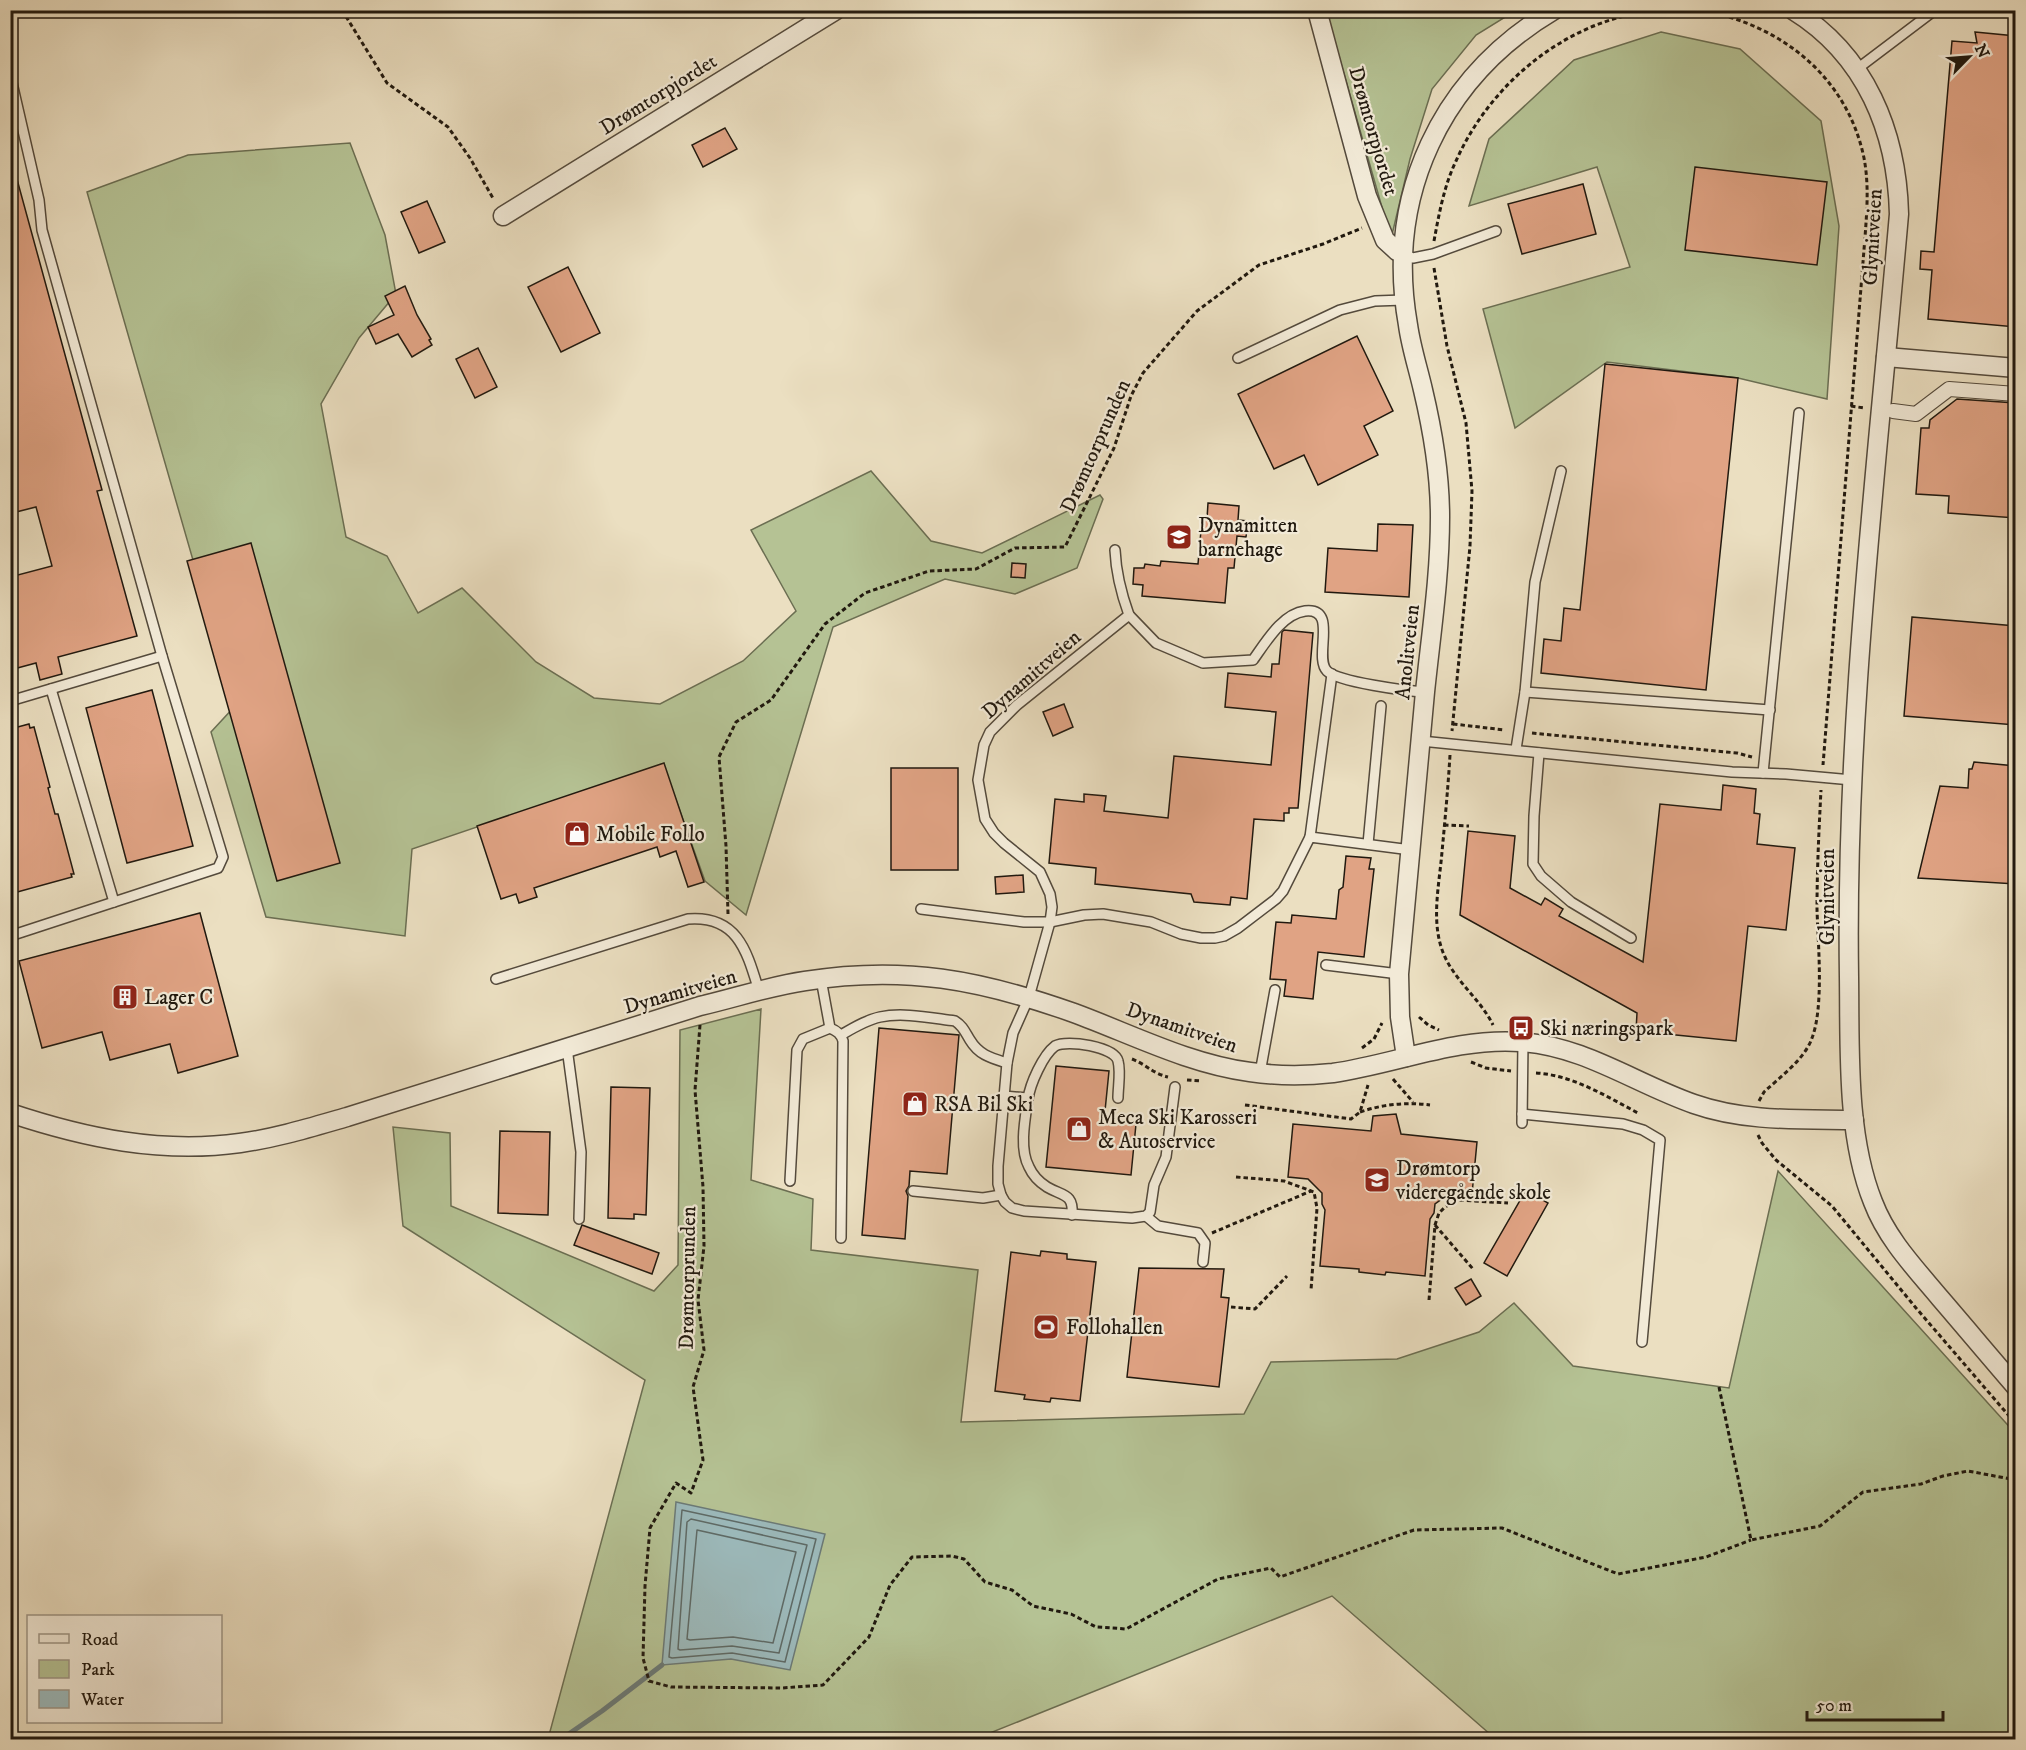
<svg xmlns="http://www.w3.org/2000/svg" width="2026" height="1750" viewBox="0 0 2026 1750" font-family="'IM FELL DW Pica',serif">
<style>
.green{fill:#b5c294;stroke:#6b6e52;stroke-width:1.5}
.water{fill:#9cbabc;stroke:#6b7a77;stroke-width:1.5}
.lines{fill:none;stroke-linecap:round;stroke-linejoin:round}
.shore{stroke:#5e6a66;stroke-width:1.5}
.stream{stroke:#6b7a77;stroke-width:5}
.building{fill:#e0a384;stroke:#21190f;stroke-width:1.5}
.service-casing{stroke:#544a3c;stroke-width:12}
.pedestrian-casing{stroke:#544a3c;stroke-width:16}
.minor-casing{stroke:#544a3c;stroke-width:21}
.path{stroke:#21190f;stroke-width:3;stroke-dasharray:4.5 3;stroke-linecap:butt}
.service{stroke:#f2ead7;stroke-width:9}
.pedestrian{stroke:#f2ead7;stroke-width:14}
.minor{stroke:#f2ead7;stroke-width:18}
.labels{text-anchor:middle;stroke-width:4.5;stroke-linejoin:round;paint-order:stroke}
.street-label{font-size:21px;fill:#21190f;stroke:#f2ead7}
.poi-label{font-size:21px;fill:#21190f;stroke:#f2ead7;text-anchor:start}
</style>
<rect width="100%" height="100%" fill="#ebdfc1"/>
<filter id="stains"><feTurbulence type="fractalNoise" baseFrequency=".00333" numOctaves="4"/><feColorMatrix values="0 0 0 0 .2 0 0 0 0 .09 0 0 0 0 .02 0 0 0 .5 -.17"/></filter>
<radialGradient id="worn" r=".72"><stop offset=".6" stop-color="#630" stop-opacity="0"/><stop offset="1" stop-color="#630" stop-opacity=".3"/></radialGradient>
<g class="green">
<polygon points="1326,11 1515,11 1476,35 1432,89 1410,159 1391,239"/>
<polygon points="1661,32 1740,49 1821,121 1839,226 1827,399 1738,378 1607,362 1515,428 1483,309 1630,267 1597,167 1469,206 1489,139 1574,60"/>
<polygon points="350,143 385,235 396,294 359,338 321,404 346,537 387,556 418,613 462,588 536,662 594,698 660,704 743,661 796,611 751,530 871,471 931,541 982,553 1100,495 1103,499 1077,568 1015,594 945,579 833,627 746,915 705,881 663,764 412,849 405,936 266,917 211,732 235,706 87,192 188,155"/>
<polygon points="761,1009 751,1180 813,1199 811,1250 978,1270 961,1422 1244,1414 1271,1362 1397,1359 1479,1332 1514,1303 1573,1366 1729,1388 1778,1171 2015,1433 2015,1737 2011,1740 1482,1739 1491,1735 1332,1596 975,1739 548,1739 645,1380 403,1226 393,1127 450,1133 451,1206 654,1291 678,1265 680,1030"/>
</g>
<polygon class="water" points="676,1502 825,1534 790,1670 731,1659 662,1665"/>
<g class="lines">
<g class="shore">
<polygon points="682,1510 816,1539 785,1662 732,1653 672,1658 669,1657"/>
<polygon points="691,1519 807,1545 779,1653 732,1646 680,1650 678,1649 687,1522"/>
<polygon points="697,1530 796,1552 773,1643 733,1637 690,1640 687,1639"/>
</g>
<polyline class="stream" points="560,1740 602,1711 662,1665"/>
</g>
<g class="building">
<polygon points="1975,32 2016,36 2016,327 1928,319 1932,270 1920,269 1921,251 1934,252 1952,41 1977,43"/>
<polygon points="725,128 737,149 703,167 692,145"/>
<polygon points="1695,167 1827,182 1817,265 1685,250"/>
<polygon points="15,172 102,490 97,491 137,636 58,657 62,674 40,680 36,663 10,670 10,577 52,566 36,507 16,512 10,491 10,173"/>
<polygon points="1583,184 1596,234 1522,254 1508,204"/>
<polygon points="427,201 445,242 419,253 401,212"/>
<polygon points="568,267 600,333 561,352 528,287"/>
<polygon points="405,286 417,315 431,339 429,340 432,345 412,357 398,334 376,344 368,327 394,315 385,296"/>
<polygon points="1357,336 1393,411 1364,426 1378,455 1318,485 1304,455 1274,469 1238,394"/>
<polygon points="478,348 497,387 475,398 456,359"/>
<polygon points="1605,364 1738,378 1706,690 1541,673 1544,639 1561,641 1564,608 1580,610"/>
<polygon points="1957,399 2016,403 2016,518 1948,513 1949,496 1916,494 1921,428 1929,428 1930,420"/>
<polygon points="1208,503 1239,506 1238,520 1248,521 1246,537 1237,536 1234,568 1228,568 1225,603 1142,596 1143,585 1133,584 1134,568 1144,568 1145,564 1160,566 1161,561 1198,564 1202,519 1207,519"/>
<polygon points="1378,524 1413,525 1409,597 1325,592 1328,548 1377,551"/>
<polygon points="251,543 340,863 277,881 187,561"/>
<polygon points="1012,563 1026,564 1025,578 1011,577"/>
<polygon points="1912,617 2016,626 2016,725 1904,716"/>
<polygon points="1284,630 1313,633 1298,808 1289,808 1289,813 1284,813 1284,821 1254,819 1247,899 1231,897 1230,905 1194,902 1191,894 1095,884 1096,868 1049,863 1055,799 1084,802 1084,794 1106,796 1104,811 1168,818 1174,756 1271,765 1276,712 1225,707 1228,673 1271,677 1272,664 1279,664 1282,632"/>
<polygon points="152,690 193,846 127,863 86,708"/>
<polygon points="1064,704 1073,727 1053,736 1043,712"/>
<polygon points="29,724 30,728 34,727 50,787 48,788 55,814 58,814 74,874 71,874 72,877 10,894 10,729"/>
<polygon points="1974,762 2016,766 2016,884 1918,878 1940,786 1968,788 1969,769 1972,769"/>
<polygon points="664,763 704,882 688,887 676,851 660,857 657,847 534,888 537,897 519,903 516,894 501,899 477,826"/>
<rect x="891" y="768" width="67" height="102"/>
<polygon points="1723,785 1756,789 1754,813 1760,814 1757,844 1795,848 1786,930 1748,926 1736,1041 1636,1031 1637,1013 1460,915 1468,831 1515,836 1510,888 1541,905 1545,898 1563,909 1559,916 1643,962 1660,804 1721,810"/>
<polygon points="1346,856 1371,858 1369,869 1374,869 1364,957 1318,952 1313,999 1284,996 1286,980 1270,979 1276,922 1291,923 1292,915 1336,919 1339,890 1343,887"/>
<polygon points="1023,875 1024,892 996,894 995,877"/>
<polygon points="200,913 238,1056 178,1073 170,1044 110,1060 102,1032 42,1048 19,961"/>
<polygon points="879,1028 959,1035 947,1174 910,1171 909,1186 906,1191 908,1196 905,1239 862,1235"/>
<polygon points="1056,1066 1109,1071 1104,1121 1136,1124 1131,1175 1046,1167"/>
<polygon points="611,1087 650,1088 646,1215 634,1214 634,1219 608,1218"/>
<polygon points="1396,1114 1401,1134 1477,1142 1472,1194 1452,1192 1435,1204 1434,1213 1430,1219 1425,1276 1386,1272 1385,1275 1359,1272 1359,1269 1320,1266 1325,1210 1322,1204 1322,1193 1308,1179 1288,1177 1293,1124 1371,1131 1373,1116"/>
<polygon points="500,1131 550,1132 548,1215 498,1213"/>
<polygon points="1526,1190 1548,1203 1507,1276 1484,1263"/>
<polygon points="582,1225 659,1253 652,1274 574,1245"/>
<polygon points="1041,1251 1067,1254 1067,1259 1096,1262 1080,1401 1051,1398 1050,1402 1024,1399 1025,1395 995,1391 1011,1252 1040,1256"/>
<polygon points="1139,1268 1224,1269 1221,1297 1229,1298 1219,1387 1127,1377"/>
<polygon points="1471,1279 1481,1296 1466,1305 1455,1288"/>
</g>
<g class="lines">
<g class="service-casing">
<g id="service">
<polyline points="1857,69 1935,10"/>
<polyline points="10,74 39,200 42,230 162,656 223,857 218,868 10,936"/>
<polyline points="1403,254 1413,258 1433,254 1496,231"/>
<polyline points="1238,358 1340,310 1375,301 1404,300"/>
<path d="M 1115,550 C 1116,573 1121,593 1129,615"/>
<polyline points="51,689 114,902"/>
<polyline points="1525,692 1770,710"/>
<polyline points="10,701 162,656"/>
<polyline points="1421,741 1732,772 1786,774 1852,780"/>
<polyline points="1516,749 1525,692 1535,582 1561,471"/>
<polyline points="1539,753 1534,816 1533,864 1541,876 1571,902 1631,938"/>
<polyline points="1763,773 1799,413"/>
<polyline points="1310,837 1332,674"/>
<polyline points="1368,844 1381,706"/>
<polyline points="921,909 1024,922 1050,922 1084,915 1103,914 1151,922 1181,934 1201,938 1215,938 1224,936 1238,928 1276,899 1283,891 1310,837 1411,850"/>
<polyline points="1326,965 1399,974"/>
<path d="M 496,979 L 688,919 C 738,915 747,952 759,991"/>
<path d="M 821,979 L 830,1028 C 837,1031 841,1034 843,1041 L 841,1238"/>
<path d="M 841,1035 C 853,1028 866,1020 880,1017 C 903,1012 931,1018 955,1021 C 963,1026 965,1032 970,1040 C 979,1055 991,1058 1007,1063"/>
<polyline points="567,1048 581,1152 579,1219"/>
<polyline points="1260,1073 1275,990"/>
<path d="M 1175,1087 L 1166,1157 L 1154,1185 L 1150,1212 L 1146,1216 L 1132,1218 L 1024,1211 L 1012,1208 L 1005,1202 L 1001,1195 L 998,1184 L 998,1166 L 1007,1063 L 1013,1033 L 1029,997 L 1050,922 L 1052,907 L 1050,894 L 1040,872 L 1004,843 L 994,833 L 985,819 L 978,780 L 984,745 L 990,732 L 1017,705 L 1129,615 L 1156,643 L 1203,663 L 1253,660 C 1266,642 1282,614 1305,611 C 1339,607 1313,657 1327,671 C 1338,682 1407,691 1425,692"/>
<polyline points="1004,1096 1028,1098"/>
<polyline points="1522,1114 1623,1124 1643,1130 1660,1140 1642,1342"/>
<polyline points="1522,1123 1523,1042"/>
<polyline points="790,1181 797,1050 803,1039 830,1028"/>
<polyline points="913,1191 983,1198 1001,1195"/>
<path d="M 1072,1215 C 1074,1193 1062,1196 1047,1187 C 1039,1182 1033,1176 1029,1167 C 1019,1149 1025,1119 1028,1099 C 1030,1084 1043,1055 1055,1046 C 1067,1039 1115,1047 1118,1061 C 1121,1072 1118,1087 1118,1098"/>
<polyline points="1146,1216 1158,1226 1198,1233 1205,1243 1203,1262"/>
</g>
</g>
<g class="pedestrian-casing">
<polyline id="pedestrian" points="1893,411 1916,414 1949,389 2016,394"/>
</g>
<g class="minor-casing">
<g id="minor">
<polyline points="1317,10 1367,196 1385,240 1397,251 1403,254"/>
<path d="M 1793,10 C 1866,55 1897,132 1899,214 C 1877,468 1845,722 1849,977 C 1850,1048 1846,1135 1873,1202 C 1887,1239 1915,1268 1940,1298 C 1965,1327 1990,1357 2016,1387"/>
<polyline points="503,216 836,10"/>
<polyline points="1886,357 2016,368"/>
<path d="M 1406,1057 L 1400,1017 L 1399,974 C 1408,880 1416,786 1425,692 C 1431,634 1440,576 1440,517 C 1440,475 1433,432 1423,390 C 1418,368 1411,347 1408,325 C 1385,195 1441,77 1554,10"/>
<path d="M 10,1113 C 85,1138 161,1154 240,1143 C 277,1138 312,1127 347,1117 L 700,1006 C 735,998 770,986 805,981 C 904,965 981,980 1074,1013 C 1131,1034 1189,1064 1250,1072 C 1277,1076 1306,1076 1333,1073 C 1396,1064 1457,1037 1521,1042 C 1584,1046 1636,1084 1694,1104 C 1745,1122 1801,1119 1854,1120"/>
</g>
</g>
<g class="path">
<polyline points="342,10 387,83 448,127 470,158 494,200"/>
<path d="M 1700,10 C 1780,24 1847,76 1864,158 C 1869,184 1867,210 1865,237 L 1823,765"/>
<path d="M 1434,241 C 1439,214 1444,186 1456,161 C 1492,80 1572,16 1662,10"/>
<polyline points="1434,268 1447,346 1466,423 1472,491 1470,546 1452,731"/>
<polyline points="1851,406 1864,408"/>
<polyline points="1453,724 1505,730"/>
<polyline points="1532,733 1737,753 1752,757"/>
<path d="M 1450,755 C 1448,788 1445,820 1442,852 C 1439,887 1430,925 1445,957 C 1457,983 1481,1000 1493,1025"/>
<polyline points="1444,825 1469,826"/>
<polyline points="728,914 726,846 719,757 736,722 771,700 825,624 865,593 929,571 976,569 1015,548 1065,547 1114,448 1131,396 1143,373 1197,311 1259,265 1323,244 1362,228"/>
<polyline points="1419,1017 1428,1025 1439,1030"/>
<polyline points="700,1025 695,1090 703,1187 704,1246 698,1300 704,1350 693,1387 703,1460 691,1493 676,1483 650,1528 645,1586 643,1658 649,1681 671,1687 782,1688 823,1685 869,1637 890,1585 912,1557 952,1556 964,1559 985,1582 1012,1590 1033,1606 1071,1614 1096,1627 1113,1628 1126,1629 1218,1579 1271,1568 1280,1577 1414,1530 1502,1528 1618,1574 1706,1557 1751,1540"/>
<polyline points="1362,1048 1374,1039 1382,1023"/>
<path d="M 1132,1059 C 1147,1065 1152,1073 1168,1077"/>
<polyline points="1471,1062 1486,1068 1511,1071"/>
<path d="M 1536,1073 C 1572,1075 1606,1096 1638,1113"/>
<polyline points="1393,1079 1413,1102"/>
<polyline points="1187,1080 1201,1081"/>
<path d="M 1759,1101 L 1764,1092 C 1780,1077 1805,1059 1812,1038 C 1824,1007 1818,944 1817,909 C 1817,869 1819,829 1821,790"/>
<polyline points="1245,1105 1351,1119 1360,1112 1368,1085"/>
<path d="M 1360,1112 C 1384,1104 1406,1102 1430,1105"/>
<polyline points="1758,1135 1762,1143 1776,1160 1832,1206 1916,1308 2016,1424"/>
<polyline points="1236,1177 1284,1181 1314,1192 1317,1208 1311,1290"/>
<polyline points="1435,1225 1473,1269"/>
<polyline points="1212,1233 1311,1191"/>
<polyline points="1429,1300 1435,1225 1439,1213 1445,1207 1458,1200 1508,1203"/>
<polyline points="1231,1307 1255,1309 1287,1276"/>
<polyline points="1719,1387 1751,1540 1820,1526 1863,1492 1921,1484 1943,1476 1968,1471 2016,1480"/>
</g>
<use href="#service" class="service"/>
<use href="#pedestrian" class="pedestrian"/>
<use href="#minor" class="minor"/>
</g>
<defs>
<g id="school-square" transform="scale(1.35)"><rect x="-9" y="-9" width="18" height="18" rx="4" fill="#8f2418" stroke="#f2ead7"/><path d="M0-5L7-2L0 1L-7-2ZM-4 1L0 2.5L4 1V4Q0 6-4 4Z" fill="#fff"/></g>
<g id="shop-square" transform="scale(1.35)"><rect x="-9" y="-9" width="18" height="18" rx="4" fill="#8f2418" stroke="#f2ead7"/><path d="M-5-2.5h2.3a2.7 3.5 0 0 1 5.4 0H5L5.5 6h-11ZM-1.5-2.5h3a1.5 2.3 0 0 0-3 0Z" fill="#fff"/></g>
<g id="building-square" transform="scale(1.35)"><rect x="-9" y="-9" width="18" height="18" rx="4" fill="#8f2418" stroke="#f2ead7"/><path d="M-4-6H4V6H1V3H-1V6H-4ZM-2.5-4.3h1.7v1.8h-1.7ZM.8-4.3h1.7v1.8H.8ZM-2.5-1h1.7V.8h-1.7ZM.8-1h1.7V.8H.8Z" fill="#fff"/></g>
<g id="bus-square" transform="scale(1.35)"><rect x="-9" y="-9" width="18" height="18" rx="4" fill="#8f2418" stroke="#f2ead7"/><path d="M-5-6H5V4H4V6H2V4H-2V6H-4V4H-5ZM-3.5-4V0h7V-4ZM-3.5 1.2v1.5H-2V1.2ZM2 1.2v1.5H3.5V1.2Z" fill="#fff"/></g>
<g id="stadium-square" transform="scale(1.35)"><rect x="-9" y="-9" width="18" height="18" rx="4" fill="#8f2418" stroke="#f2ead7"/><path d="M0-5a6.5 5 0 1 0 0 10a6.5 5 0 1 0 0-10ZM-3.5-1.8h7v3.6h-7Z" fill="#fff"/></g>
</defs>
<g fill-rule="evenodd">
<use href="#school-square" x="1179" y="537"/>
<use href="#shop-square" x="577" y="834"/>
<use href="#building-square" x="125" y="997"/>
<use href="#bus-square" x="1521" y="1028"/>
<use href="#shop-square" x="915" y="1104"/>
<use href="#shop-square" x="1079" y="1129"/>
<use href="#school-square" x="1377" y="1180"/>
<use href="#stadium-square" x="1046" y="1327"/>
</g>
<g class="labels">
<g class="street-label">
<text transform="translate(658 94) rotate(-32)" y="7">Drømtorpjordet</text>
<text transform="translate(1374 131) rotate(74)" y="7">Drømtorpjordet</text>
<text transform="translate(1872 237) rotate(-87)" y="7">Glynitveien</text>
<text transform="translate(1095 446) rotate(-66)" y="7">Drømtorprunden</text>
<text transform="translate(1407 652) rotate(-84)" y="7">Anolitveien</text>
<text transform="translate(1031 674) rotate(-41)" y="7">Dynamittveien</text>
<text transform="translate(1827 897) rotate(-90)" y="7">Glynitveien</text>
<text transform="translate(680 991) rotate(-16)" y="7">Dynamitveien</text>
<text transform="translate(1182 1027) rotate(19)" y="7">Dynamitveien</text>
<text transform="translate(687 1278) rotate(-89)" y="7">Drømtorprunden</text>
</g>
<g class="poi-label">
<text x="1198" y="532">Dynamitten<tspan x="1198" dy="24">barnehage</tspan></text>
<text x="596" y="841">Mobile Follo</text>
<text x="144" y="1004">Lager C</text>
<text x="1540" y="1035">Ski næringspark</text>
<text x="934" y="1111">RSA Bil Ski</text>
<text x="1098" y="1124">Meca Ski Karosseri<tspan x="1098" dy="24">&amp; Autoservice</tspan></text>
<text x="1396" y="1175">Drømtorp<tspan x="1396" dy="24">videregående skole</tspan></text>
<text x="1066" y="1334">Follohallen</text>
</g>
</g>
<rect width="2026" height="1750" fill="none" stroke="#ebdfc1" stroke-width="36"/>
<rect x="12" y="12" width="2002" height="1726" fill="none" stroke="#21190f" stroke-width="3"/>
<rect x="18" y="18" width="1990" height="1714" fill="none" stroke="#21190f" stroke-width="1.5"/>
<rect x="27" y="1615" width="195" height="108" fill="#f2ead7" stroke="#9e9687" stroke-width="1.5"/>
<rect x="39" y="1634" width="30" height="9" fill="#f2ead7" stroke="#9e9687" stroke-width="1.5"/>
<text x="81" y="1645" font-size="18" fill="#21190f">Road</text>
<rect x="39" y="1660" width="30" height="18" fill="#b5c294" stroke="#9e9687" stroke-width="1.5"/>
<text x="81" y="1675" font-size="18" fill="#21190f">Park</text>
<rect x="39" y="1690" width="30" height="18" fill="#9cbabc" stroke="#9e9687" stroke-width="1.5"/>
<text x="81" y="1705" font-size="18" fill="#21190f">Water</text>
<g transform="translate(1969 57) rotate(65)" stroke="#f2ead7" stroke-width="4.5" paint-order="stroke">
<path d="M0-4.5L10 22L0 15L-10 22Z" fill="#21190f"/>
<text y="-9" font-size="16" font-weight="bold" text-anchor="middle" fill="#21190f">N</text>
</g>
<path d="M1807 1711v9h136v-9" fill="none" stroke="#21190f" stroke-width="3"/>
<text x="1816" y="1711" font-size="18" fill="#21190f" stroke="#f2ead7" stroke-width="4.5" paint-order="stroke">50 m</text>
<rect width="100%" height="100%" filter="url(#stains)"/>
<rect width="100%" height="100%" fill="url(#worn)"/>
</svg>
